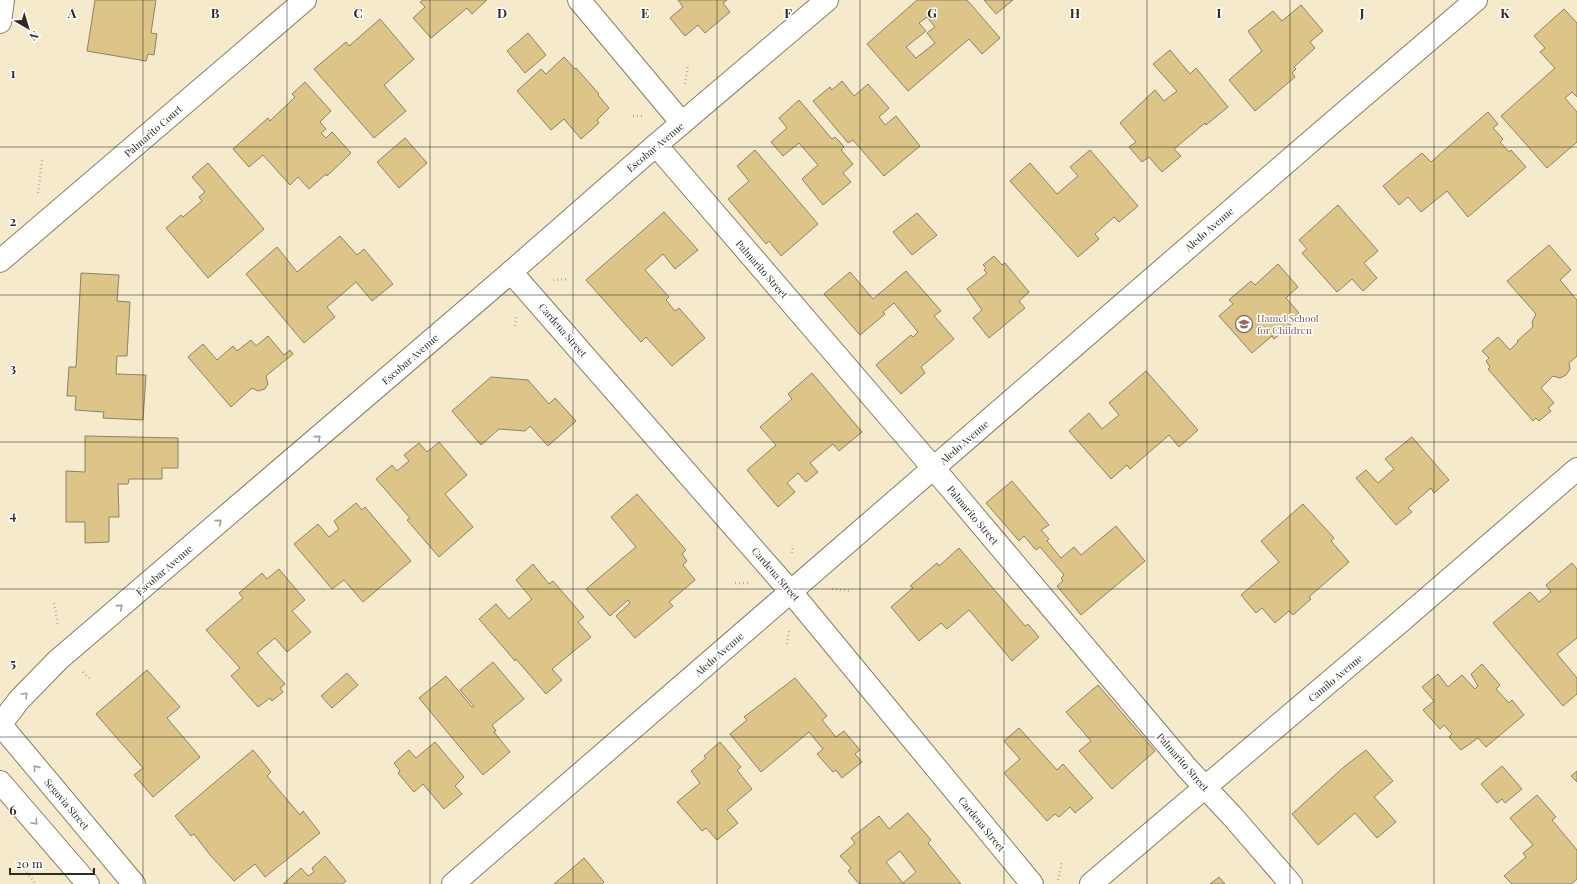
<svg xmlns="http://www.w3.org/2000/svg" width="1577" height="884" viewBox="0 0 1577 884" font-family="'Playfair Display',serif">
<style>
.building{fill:#ddc589;stroke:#8c8166;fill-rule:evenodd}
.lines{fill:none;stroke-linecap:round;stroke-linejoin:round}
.street-casing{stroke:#887d63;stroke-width:24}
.secondary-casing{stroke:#887d63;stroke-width:24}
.path{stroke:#bab099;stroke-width:2.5;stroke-dasharray:1 3;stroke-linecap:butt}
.street{stroke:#fff;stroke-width:22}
.secondary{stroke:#fff;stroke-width:22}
.oneway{stroke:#a19f9a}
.grid{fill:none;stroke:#2e2a1f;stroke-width:1;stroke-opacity:0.55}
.labels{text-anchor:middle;stroke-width:3;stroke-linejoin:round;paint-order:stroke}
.street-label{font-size:10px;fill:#2e2a1f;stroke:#fff}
.education-label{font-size:10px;fill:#785e54;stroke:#fff;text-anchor:start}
.grid-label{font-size:13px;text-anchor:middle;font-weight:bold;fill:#2e2a1f;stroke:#fff;stroke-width:3;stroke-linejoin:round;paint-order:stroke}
</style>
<rect width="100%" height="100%" fill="#f6eacd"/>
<g class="building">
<polygon points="95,0 156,0 151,33 157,34 154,55 148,54 146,61 87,51"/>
<polygon points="423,0 487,0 472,14 467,8 431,38 413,18 425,7 420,2"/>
<polygon points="678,0 727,0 723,3 730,12 705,33 698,25 685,36 670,18 683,7"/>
<path d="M 917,0 L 967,0 L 1000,38 L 982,54 L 969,39 L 908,91 L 867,44 ZM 927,17 L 935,27 L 927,33 L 935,43 L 916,58 L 906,47 L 926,31 L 919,23 Z"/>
<polygon points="984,0 1013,0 996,14"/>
<polygon points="1301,5 1323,31 1310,42 1315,48 1294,67 1296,69 1292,73 1295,77 1255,111 1229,80 1262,51 1248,31 1273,11 1282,21"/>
<polygon points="1564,9 1577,23 1577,97 1572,92 1565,98 1577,112 1577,142 1547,168 1501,116 1555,68 1540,52 1545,48 1534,36"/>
<polygon points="380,19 414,59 384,85 406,111 374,138 314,69 346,42 349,46"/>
<polygon points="528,33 546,55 525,73 507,51"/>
<polygon points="1170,50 1190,74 1196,68 1228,107 1206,125 1205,123 1174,149 1181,156 1162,172 1149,157 1142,162 1129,147 1136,142 1120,123 1155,90 1164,101 1177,91 1153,64"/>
<polygon points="564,57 575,69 576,68 599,94 598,95 609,108 597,120 599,123 581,139 564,119 551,130 517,91 541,69 546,74"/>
<polygon points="842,81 854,96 868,84 889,108 879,117 885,125 896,116 920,146 884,176 853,140 848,143 813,101 830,87 832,90"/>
<polygon points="305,82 331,111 320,122 326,129 321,133 326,138 332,132 351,153 327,176 326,174 309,189 298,177 290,185 263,155 249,167 233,149 268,118 270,121 295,97 292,94"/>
<polygon points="799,100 832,139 835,137 840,142 844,147 841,150 853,164 843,173 851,182 823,205 802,179 818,165 799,143 783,156 771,142 787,128 779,118"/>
<polygon points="1488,112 1498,124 1493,128 1503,139 1500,142 1509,152 1511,150 1526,167 1468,217 1447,191 1421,212 1408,197 1399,205 1383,186 1422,153 1431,162"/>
<polygon points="405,138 427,163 399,188 377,162"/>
<polygon points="755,150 818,224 781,256 769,241 766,244 728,199 749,181 737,166"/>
<polygon points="1090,150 1138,206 1119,222 1114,217 1095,234 1099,239 1078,257 1010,181 1030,163 1057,194 1078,176 1070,167"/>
<polygon points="208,163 264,229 208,278 166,228 181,215 183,217 202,201 199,197 205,192 192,177"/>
<polygon points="1338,205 1378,251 1364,263 1377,278 1363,291 1352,279 1337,292 1302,253 1307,249 1299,240"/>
<polygon points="664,212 698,250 675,269 663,254 645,270 669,297 666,300 675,311 679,308 705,338 672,366 646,337 641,342 586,280"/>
<polygon points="917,213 937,235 912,255 893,232"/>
<polygon points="340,236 357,255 364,249 393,284 372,301 356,282 327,307 335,317 304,343 246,274 277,247 297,272"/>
<polygon points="1549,245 1571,270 1560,280 1577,300 1577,356 1569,363 1570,369 1566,375 1560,378 1553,376 1541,388 1554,403 1548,408 1551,411 1539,421 1536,418 1533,421 1488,369 1490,367 1486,361 1489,358 1482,351 1498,337 1510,350 1518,342 1517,341 1533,327 1532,322 1536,314 1507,281"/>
<polygon points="994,256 1002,265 1005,263 1029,292 1019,301 1025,308 989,338 973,318 982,310 967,289 987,273 984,270 986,268 983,265"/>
<polygon points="1278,264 1298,287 1286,298 1299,313 1288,323 1290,326 1274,339 1272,336 1252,353 1219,316 1233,304 1229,300 1251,281 1255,285"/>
<polygon points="906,271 941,311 934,316 954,339 921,367 925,373 901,394 876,365 911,335 913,337 918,332 894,303 883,312 885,314 860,335 824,294 850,272 873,299"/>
<polygon points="81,273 119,275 117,301 130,302 127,356 117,356 116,374 146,375 143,420 103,418 104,412 75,410 76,396 67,396 69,367 76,367"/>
<polygon points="268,336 284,355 290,350 293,354 266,376 268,384 265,389 258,391 252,388 231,407 188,357 203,344 217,360 233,346 237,351 251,340 256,346"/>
<polygon points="1146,371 1198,430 1179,447 1169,435 1130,469 1127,465 1111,479 1069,431 1089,413 1102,429 1119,415 1109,403"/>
<polygon points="812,373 862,432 839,451 833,444 810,463 818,472 806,482 798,473 787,483 795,492 778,507 747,470 776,445 760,427 792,399 788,394"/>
<polygon points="491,377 528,380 549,404 555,398 576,421 548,446 530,426 525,431 499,429 481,445 452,411"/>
<polygon points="85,436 178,438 178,468 162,468 162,479 129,479 128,484 118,484 119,517 109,517 109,542 85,543 85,522 66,522 66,471 85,472"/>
<polygon points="1412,437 1449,480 1434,493 1431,488 1408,508 1412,512 1396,525 1356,478 1366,470 1378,483 1394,469 1385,459"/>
<polygon points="439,442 467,475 445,494 473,527 439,557 407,520 410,518 376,479 392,465 397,471 409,461 404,455 419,443 427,452"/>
<polygon points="1012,481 1049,525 1041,530 1049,539 1047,541 1061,558 1074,547 1081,555 1116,526 1145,561 1081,615 1057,586 1063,581 1061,578 1064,575 1040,547 1036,550 1024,536 1019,541 986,503"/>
<polygon points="637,494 686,550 682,554 687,561 683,565 695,580 669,602 673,606 635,638 616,616 630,603 628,600 610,616 586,589 636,547 611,517"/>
<polygon points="356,503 362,510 365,507 411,561 363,602 344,580 332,589 294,544 318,524 329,537 339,529 334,521"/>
<polygon points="1303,504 1334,538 1331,541 1349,562 1309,597 1311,599 1293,615 1289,611 1275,623 1262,608 1256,613 1241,595 1279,562 1261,541"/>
<polygon points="959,548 1025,626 1028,624 1039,637 1012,661 969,610 947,629 941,623 919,641 891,607 913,588 910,586 937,563 939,566"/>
<polygon points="1572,563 1577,569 1577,638 1557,654 1577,678 1577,694 1563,706 1493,623 1530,592 1539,602 1551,592 1546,585"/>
<polygon points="533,564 549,584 553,581 584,617 578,622 591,637 552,669 562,680 546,694 516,659 515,661 479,619 496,604 509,619 532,599 516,580"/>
<polygon points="279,569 305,600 292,611 311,632 287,652 275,638 257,653 285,684 280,688 283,692 272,701 270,698 258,707 231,676 240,668 206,630 243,598 239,593 262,573 267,579"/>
<polygon points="493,662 524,699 492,725 496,731 494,732 510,752 483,775 419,698 446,676 472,707 474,706 460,690"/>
<polygon points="1482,664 1500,685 1496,689 1509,703 1512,700 1524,715 1486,747 1478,738 1461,750 1449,737 1452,734 1444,725 1440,729 1423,710 1434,701 1422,687 1438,674 1448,687 1462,675 1475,689 1478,686 1471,674"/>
<polygon points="147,670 180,707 167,718 200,757 153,797 134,775 143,768 96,714"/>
<polygon points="347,673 358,685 332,708 321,696"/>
<polygon points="795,678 827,716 822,720 836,737 844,731 860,750 855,754 862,762 842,778 836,770 833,772 817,754 823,749 809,732 761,772 730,734 747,720 744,717"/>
<polygon points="1098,685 1155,751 1112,789 1079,751 1091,741 1066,712"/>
<polygon points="1019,728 1057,770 1063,764 1093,798 1075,813 1070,807 1059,817 1055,814 1047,821 1004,773 1020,759 1004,741"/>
<polygon points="435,742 464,777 455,786 462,794 444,809 423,784 414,792 398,773 400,771 394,763 409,750 416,758"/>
<polygon points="720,742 741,767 737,770 752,789 727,810 738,823 717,840 706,828 702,831 677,802 700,783 691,771 706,758 704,756"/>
<polygon points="253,750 271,772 267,776 300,815 303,811 320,833 265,877 255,864 234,881 210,855 194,834 191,836 175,816"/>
<polygon points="1366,750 1393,781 1374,797 1396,822 1377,838 1355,813 1318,845 1292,814 1345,766"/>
<polygon points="1502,766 1522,789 1505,803 1502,799 1497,803 1481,784"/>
<polygon points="1577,771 1577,782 1571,776"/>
<polygon points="1537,795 1556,817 1552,820 1577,850 1577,879 1571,884 1512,884 1504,876 1526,857 1523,853 1533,845 1510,818"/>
<path d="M 908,813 L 931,840 L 928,843 L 961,884 L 859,884 L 848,871 L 851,868 L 840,856 L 855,843 L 851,838 L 879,816 L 889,829 ZM 900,851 L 916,872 L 903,883 L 886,862 Z"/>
<polygon points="325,856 346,881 343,884 283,884 301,868 308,876 314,872 312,868"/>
<polygon points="584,858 604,882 602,884 554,884"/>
<polygon points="1219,877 1225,884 1210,884"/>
</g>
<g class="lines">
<g class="street-casing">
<g id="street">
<polyline points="579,0 682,123"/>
<polyline points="656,145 953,491 1187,768 1233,817 1291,884"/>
<polyline points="0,261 305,0"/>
<polyline points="511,272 791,592 1032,884"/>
<polyline points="0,725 19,700 58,660 511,272 656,145 827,0"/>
<polyline points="453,884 1325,129 1476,0"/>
<polyline points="1091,884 1400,622 1577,469"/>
</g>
</g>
<g class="secondary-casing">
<g id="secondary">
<polyline points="0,22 3,0"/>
<polyline points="0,724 134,884"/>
<polyline points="0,782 88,884"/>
</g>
</g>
<g class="path">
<polyline points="685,84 688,64"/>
<polyline points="633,116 643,116"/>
<polyline points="38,193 42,160"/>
<polyline points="553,280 567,279"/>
<polyline points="515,326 516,317"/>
<polyline points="792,553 793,545"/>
<polyline points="735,583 749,583"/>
<polyline points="832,589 852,591"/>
<polyline points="54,603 58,626"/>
<polyline points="787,644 789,631"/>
<polyline points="83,672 90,679"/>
<polyline points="24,869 36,884"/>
<polyline points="1058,880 1062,861"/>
</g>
<use href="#street" class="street"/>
<use href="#secondary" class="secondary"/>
</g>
<defs><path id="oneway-chevron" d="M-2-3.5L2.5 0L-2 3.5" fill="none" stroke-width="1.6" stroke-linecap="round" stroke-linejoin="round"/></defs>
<g class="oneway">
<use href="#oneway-chevron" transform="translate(318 438) rotate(-41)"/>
<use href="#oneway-chevron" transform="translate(219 522) rotate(-41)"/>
<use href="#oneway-chevron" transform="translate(120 607) rotate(-41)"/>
<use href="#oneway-chevron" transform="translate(25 695) rotate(-46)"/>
<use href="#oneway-chevron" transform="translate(36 768) rotate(-129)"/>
<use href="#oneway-chevron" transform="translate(35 822) rotate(49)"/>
</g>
<path class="grid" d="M 143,0 L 143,884M 287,0 L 287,884M 430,0 L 430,884M 573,0 L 573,884M 717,0 L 717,884M 860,0 L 860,884M 1004,0 L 1004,884M 1147,0 L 1147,884M 1290,0 L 1290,884M 1434,0 L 1434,884M 0,147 L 1577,147M 0,295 L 1577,295M 0,442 L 1577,442M 0,589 L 1577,589M 0,737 L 1577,737"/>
<defs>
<g id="school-ring" transform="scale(0.9)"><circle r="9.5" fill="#fff" stroke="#8d6e63" stroke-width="1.5"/><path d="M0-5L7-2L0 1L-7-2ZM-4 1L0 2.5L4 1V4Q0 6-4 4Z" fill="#8d6e63"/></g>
</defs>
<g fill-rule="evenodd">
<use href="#school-ring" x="1244" y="324"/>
</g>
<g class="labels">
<g class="street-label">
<text transform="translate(153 131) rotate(-41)" y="4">Palmarito Court</text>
<text transform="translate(655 147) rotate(-40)" y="4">Escobar Avenue</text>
<text transform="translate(1209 229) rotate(-41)" y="4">Aledo Avenue</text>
<text transform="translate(762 269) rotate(49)" y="4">Palmarito Street</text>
<text transform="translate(563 330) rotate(49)" y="4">Cardena Street</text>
<text transform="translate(410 359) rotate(-41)" y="4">Escobar Avenue</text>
<text transform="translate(964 442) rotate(-41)" y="4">Aledo Avenue</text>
<text transform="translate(973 515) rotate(50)" y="4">Palmarito Street</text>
<text transform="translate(164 570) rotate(-41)" y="4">Escobar Avenue</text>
<text transform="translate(776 574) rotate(49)" y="4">Cardena Street</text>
<text transform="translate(719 654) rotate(-41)" y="4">Aledo Avenue</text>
<text transform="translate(1335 678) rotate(-40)" y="4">Camilo Avenue</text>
<text transform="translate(1183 762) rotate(49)" y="4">Palmarito Street</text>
<text transform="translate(67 804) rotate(50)" y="4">Segovia Street</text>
<text transform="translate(982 824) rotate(51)" y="4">Cardena Street</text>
</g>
<g class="education-label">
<text x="1257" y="322">Hamel School<tspan x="1257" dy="12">for Children</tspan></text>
</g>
</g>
<g class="grid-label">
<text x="72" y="18">A</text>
<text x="215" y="18">B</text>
<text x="358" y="18">C</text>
<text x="502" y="18">D</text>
<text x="645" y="18">E</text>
<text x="788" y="18">F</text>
<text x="932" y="18">G</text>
<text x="1075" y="18">H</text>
<text x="1219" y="18">I</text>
<text x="1362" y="18">J</text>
<text x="1505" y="18">K</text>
<text x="13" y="78">1</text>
<text x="13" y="226">2</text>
<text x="13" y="373">3</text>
<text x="13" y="520">4</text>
<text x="13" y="668">5</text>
<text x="13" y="815">6</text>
</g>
<g transform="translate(28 28) rotate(142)" stroke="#ffffff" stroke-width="3" paint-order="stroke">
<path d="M0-3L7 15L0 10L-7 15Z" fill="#2e2a1f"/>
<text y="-6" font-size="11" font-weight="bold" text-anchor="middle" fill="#2e2a1f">N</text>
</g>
<path d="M10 868v6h84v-6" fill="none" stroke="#2e2a1f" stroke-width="2"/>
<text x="16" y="868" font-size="12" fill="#2e2a1f" stroke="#ffffff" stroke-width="3" paint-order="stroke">20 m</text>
</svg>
